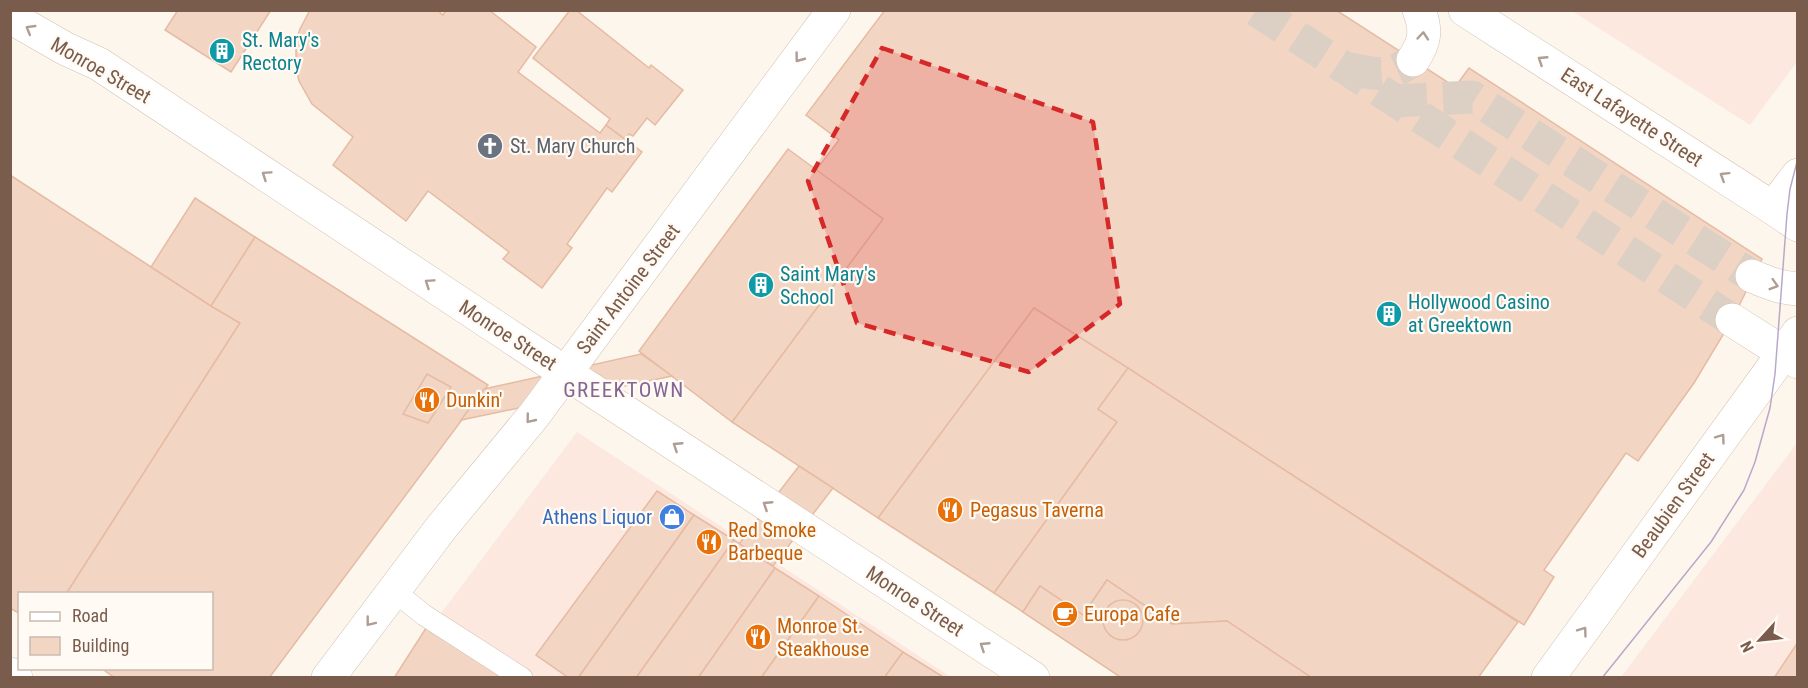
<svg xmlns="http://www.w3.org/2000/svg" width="1808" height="688" viewBox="0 0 1808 688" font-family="'Roboto Condensed',sans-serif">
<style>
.commercial{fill:#fde8e0}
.building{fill:#f3d5c3;stroke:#e6bba3;stroke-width:1.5}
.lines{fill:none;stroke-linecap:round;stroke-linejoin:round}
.secondary-tunnel{stroke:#dcd0c4;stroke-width:33;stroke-dasharray:33 16;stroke-linecap:butt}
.lane-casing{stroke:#d1beb0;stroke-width:22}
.street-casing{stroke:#d1beb0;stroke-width:34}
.secondary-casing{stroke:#d6c0b0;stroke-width:34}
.lane{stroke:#fff;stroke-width:21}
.street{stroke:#fff;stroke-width:33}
.secondary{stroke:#fff;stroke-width:33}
.tram{stroke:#b9a8c9;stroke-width:1.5}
.oneway{stroke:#af9d94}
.marked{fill:#d62828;fill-opacity:0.2;stroke:#d62828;stroke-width:4.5;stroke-dasharray:12 8;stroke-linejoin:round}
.labels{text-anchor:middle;stroke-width:4.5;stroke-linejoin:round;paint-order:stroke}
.culture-label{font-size:20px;fill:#0d838f;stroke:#fffaf3;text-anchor:start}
.street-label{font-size:20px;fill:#7a5c4d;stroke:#fffaf3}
.worship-label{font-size:20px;fill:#5b616d;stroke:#fffaf3;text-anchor:start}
.food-label{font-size:20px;fill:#c56008;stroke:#fffaf3;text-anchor:start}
.shop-label{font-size:20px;fill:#366cbe;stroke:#fffaf3;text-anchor:end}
.neighbourhood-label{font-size:21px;letter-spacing:1.5px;fill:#846695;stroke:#fffaf3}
</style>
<rect width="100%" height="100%" fill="#fdf6ec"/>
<g class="commercial">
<polygon points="1572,11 1797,11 1797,62 1750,125"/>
<polygon points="577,432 951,677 534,677 439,616"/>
<polygon points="1797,443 1797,677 1621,677"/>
</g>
<g class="building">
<polygon points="178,10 271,10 231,72 165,30"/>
<polygon points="310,10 437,10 443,15 446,10 489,10 536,47 518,72 600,133 606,125 642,152 612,192 607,188 567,244 572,248 542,288 503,259 509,252 428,191 406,221 333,165 353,137 312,104 299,81 296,68 296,41 300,29"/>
<polygon points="570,10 576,10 649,68 651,65 683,90 655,125 647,118 633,136 629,134 625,139 606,125 610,119 533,58"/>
<polygon points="885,10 1336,10 1455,87 1469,68 1762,259 1732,320 1694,383 1638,461 1626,453 1544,570 1554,577 1524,625 1034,308 878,518 732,422 883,219 816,170 839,140 806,115"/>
<polygon points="788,149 883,219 732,422 639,351"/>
<polygon points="10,175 211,306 240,323 66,594 20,594 20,614 10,608"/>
<polygon points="195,198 255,237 211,306 151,267"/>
<polygon points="255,237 488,385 269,678 115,678 101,668 212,668 212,594 66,594 240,323 211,306"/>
<polygon points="1034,308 1128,368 1098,409 1117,422 994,593 878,518"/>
<polygon points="641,354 672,376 461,420 484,389"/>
<polygon points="1128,368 1518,622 1478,678 1312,678 1227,621 1172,624 1107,580 1083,615 1040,586 1023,612 994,593 1117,422 1098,409"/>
<polygon points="427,374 451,387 428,423 403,414"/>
<polygon points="799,466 833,488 773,566 739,544"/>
<polygon points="657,491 694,515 578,678 569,678 536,655"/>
<polygon points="694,515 734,540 636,678 578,678"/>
<polygon points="734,540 775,568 698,678 636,678"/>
<polygon points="775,568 819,596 761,678 698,678"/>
<polygon points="1107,580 1172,624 1134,678 1122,678 1023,612 1040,586 1083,615"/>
<polygon points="1107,580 1172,624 1227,621 1312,678 1122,678 1023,612 1040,586 1083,615"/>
<polygon points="819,596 903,652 884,678 761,678"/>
<circle cx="1123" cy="620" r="20"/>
<polygon points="428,625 511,678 394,678"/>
<polygon points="1798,642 1798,678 1774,678"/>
<polygon points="903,652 945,678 884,678"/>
</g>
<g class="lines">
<g class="secondary-tunnel">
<polyline points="1256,10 1732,320"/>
<path d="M 1349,69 C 1379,74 1386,79 1413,60"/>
<polyline points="1394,101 1472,97 1752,276"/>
</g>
<g class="lane-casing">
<polyline id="lane" points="394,591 424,615 522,678"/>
</g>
<g class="street-casing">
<polyline id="street" points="328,678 441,528 535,414 834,10"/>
</g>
<g class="secondary-casing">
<g id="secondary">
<polyline points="1465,10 1773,208 1798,225"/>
<polyline points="10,17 66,49 99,64 523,345 1033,678"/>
<path d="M 1413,60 C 1425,42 1427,31 1419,10"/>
<polyline points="1773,208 1798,175"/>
<path d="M 1752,276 C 1768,283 1781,288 1798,289"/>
<polyline points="1732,320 1798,362"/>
<polyline points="10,674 16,678"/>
<polyline points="1548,678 1798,333"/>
</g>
</g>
<use href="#lane" class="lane"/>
<use href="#street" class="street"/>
<use href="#secondary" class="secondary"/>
<polyline class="tram" points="1602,678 1711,542 1744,490 1755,462 1770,408 1775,374 1787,214 1790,189 1798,158"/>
</g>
<defs><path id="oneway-chevron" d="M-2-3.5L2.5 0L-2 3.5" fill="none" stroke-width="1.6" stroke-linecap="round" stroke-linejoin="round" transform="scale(1.5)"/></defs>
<g class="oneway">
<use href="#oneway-chevron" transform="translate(30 29) rotate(-149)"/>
<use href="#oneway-chevron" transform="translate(1423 36) rotate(-85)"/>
<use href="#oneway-chevron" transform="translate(799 58) rotate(127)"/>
<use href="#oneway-chevron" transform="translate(1542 60) rotate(-147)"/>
<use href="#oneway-chevron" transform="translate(266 175) rotate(-146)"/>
<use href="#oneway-chevron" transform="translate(1724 176) rotate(-148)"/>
<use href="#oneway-chevron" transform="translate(429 283) rotate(-146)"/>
<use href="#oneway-chevron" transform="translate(1774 285) rotate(17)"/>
<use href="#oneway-chevron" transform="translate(530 419) rotate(129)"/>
<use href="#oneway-chevron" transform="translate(1721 438) rotate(-54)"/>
<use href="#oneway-chevron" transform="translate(677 446) rotate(-147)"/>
<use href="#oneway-chevron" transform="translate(767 505) rotate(-147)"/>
<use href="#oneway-chevron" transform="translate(370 622) rotate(128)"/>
<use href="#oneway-chevron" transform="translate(1583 631) rotate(-54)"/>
<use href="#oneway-chevron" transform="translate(984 646) rotate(-147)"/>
</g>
<path class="marked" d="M 882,48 L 1093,122 L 1120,304 L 1029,372 L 857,323 L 808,181 Z"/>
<defs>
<g id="building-disc" transform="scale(1.35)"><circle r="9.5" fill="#0f9aa8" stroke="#fffaf3"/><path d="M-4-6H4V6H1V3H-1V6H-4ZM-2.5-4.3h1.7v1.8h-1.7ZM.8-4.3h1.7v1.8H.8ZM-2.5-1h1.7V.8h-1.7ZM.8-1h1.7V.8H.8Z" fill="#fff"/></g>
<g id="church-disc" transform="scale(1.35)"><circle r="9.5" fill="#6b7280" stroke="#fffaf3"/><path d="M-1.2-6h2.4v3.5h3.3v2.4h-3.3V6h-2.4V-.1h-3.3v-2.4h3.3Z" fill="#fff"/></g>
<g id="restaurant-disc" transform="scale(1.35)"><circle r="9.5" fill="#e8710a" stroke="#fffaf3"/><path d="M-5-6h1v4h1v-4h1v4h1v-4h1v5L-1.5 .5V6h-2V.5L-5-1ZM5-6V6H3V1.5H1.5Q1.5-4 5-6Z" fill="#fff"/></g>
<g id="shop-disc" transform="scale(1.35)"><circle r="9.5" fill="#3f7fe0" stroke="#fffaf3"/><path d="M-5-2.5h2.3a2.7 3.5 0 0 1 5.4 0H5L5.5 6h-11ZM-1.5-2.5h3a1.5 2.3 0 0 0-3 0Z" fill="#fff"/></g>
<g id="cafe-disc" transform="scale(1.35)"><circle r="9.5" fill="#e8710a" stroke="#fffaf3"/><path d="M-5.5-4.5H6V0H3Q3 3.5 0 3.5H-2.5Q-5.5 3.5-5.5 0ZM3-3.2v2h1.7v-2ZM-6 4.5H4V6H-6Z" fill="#fff"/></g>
</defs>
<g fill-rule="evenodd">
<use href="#building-disc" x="222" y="51"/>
<use href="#church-disc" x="490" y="146"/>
<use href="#building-disc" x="761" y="285"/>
<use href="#building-disc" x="1389" y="314"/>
<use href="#restaurant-disc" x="427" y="400"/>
<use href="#restaurant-disc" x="950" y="510"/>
<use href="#shop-disc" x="672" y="517"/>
<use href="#restaurant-disc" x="709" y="542"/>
<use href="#cafe-disc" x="1065" y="614"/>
<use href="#restaurant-disc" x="758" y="637"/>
</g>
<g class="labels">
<g class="culture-label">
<text x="242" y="47">St. Mary's<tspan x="242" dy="23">Rectory</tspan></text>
<text x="780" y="281">Saint Mary's<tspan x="780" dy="23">School</tspan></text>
<text x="1408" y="309">Hollywood Casino<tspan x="1408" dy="23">at Greektown</tspan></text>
</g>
<g class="street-label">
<text transform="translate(101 70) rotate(30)" y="7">Monroe Street</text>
<text transform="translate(1632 117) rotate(33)" y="7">East Lafayette Street</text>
<text transform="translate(628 289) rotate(-53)" y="7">Saint Antoine Street</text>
<text transform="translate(508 335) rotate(33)" y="7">Monroe Street</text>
<text transform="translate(1673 505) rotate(-54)" y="7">Beaubien Street</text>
<text transform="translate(915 601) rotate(33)" y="7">Monroe Street</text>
</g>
<g class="worship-label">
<text x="510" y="153">St. Mary Church</text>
</g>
<g class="food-label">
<text x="446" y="407">Dunkin'</text>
<text x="970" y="517">Pegasus Taverna</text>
<text x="728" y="537">Red Smoke<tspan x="728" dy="23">Barbeque</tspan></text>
<text x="1084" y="621">Europa Cafe</text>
<text x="777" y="633">Monroe St.<tspan x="777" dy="23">Steakhouse</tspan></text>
</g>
<g class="shop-label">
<text x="652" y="524">Athens Liquor</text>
</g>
<g class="neighbourhood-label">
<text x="624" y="397">GREEKTOWN</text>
</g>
</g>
<rect width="1808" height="688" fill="none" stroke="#7a5c4d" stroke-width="24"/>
<rect x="18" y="592" width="195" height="78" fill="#fffaf3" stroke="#cabbb1" stroke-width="1.5"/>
<rect x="30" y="612" width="30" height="9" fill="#ffffff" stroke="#cabbb1" stroke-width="1.5"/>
<text x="72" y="622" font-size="18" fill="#7a5c4d">Road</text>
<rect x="30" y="637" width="30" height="18" fill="#f3d5c3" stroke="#cabbb1" stroke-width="1.5"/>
<text x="72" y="652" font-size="18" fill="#7a5c4d">Building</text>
<g transform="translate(1760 640) rotate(243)" stroke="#fffaf3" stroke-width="4.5" paint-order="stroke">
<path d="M0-4.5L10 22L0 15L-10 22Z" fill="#7a5c4d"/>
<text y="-9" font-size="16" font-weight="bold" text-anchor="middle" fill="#7a5c4d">N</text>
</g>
</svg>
